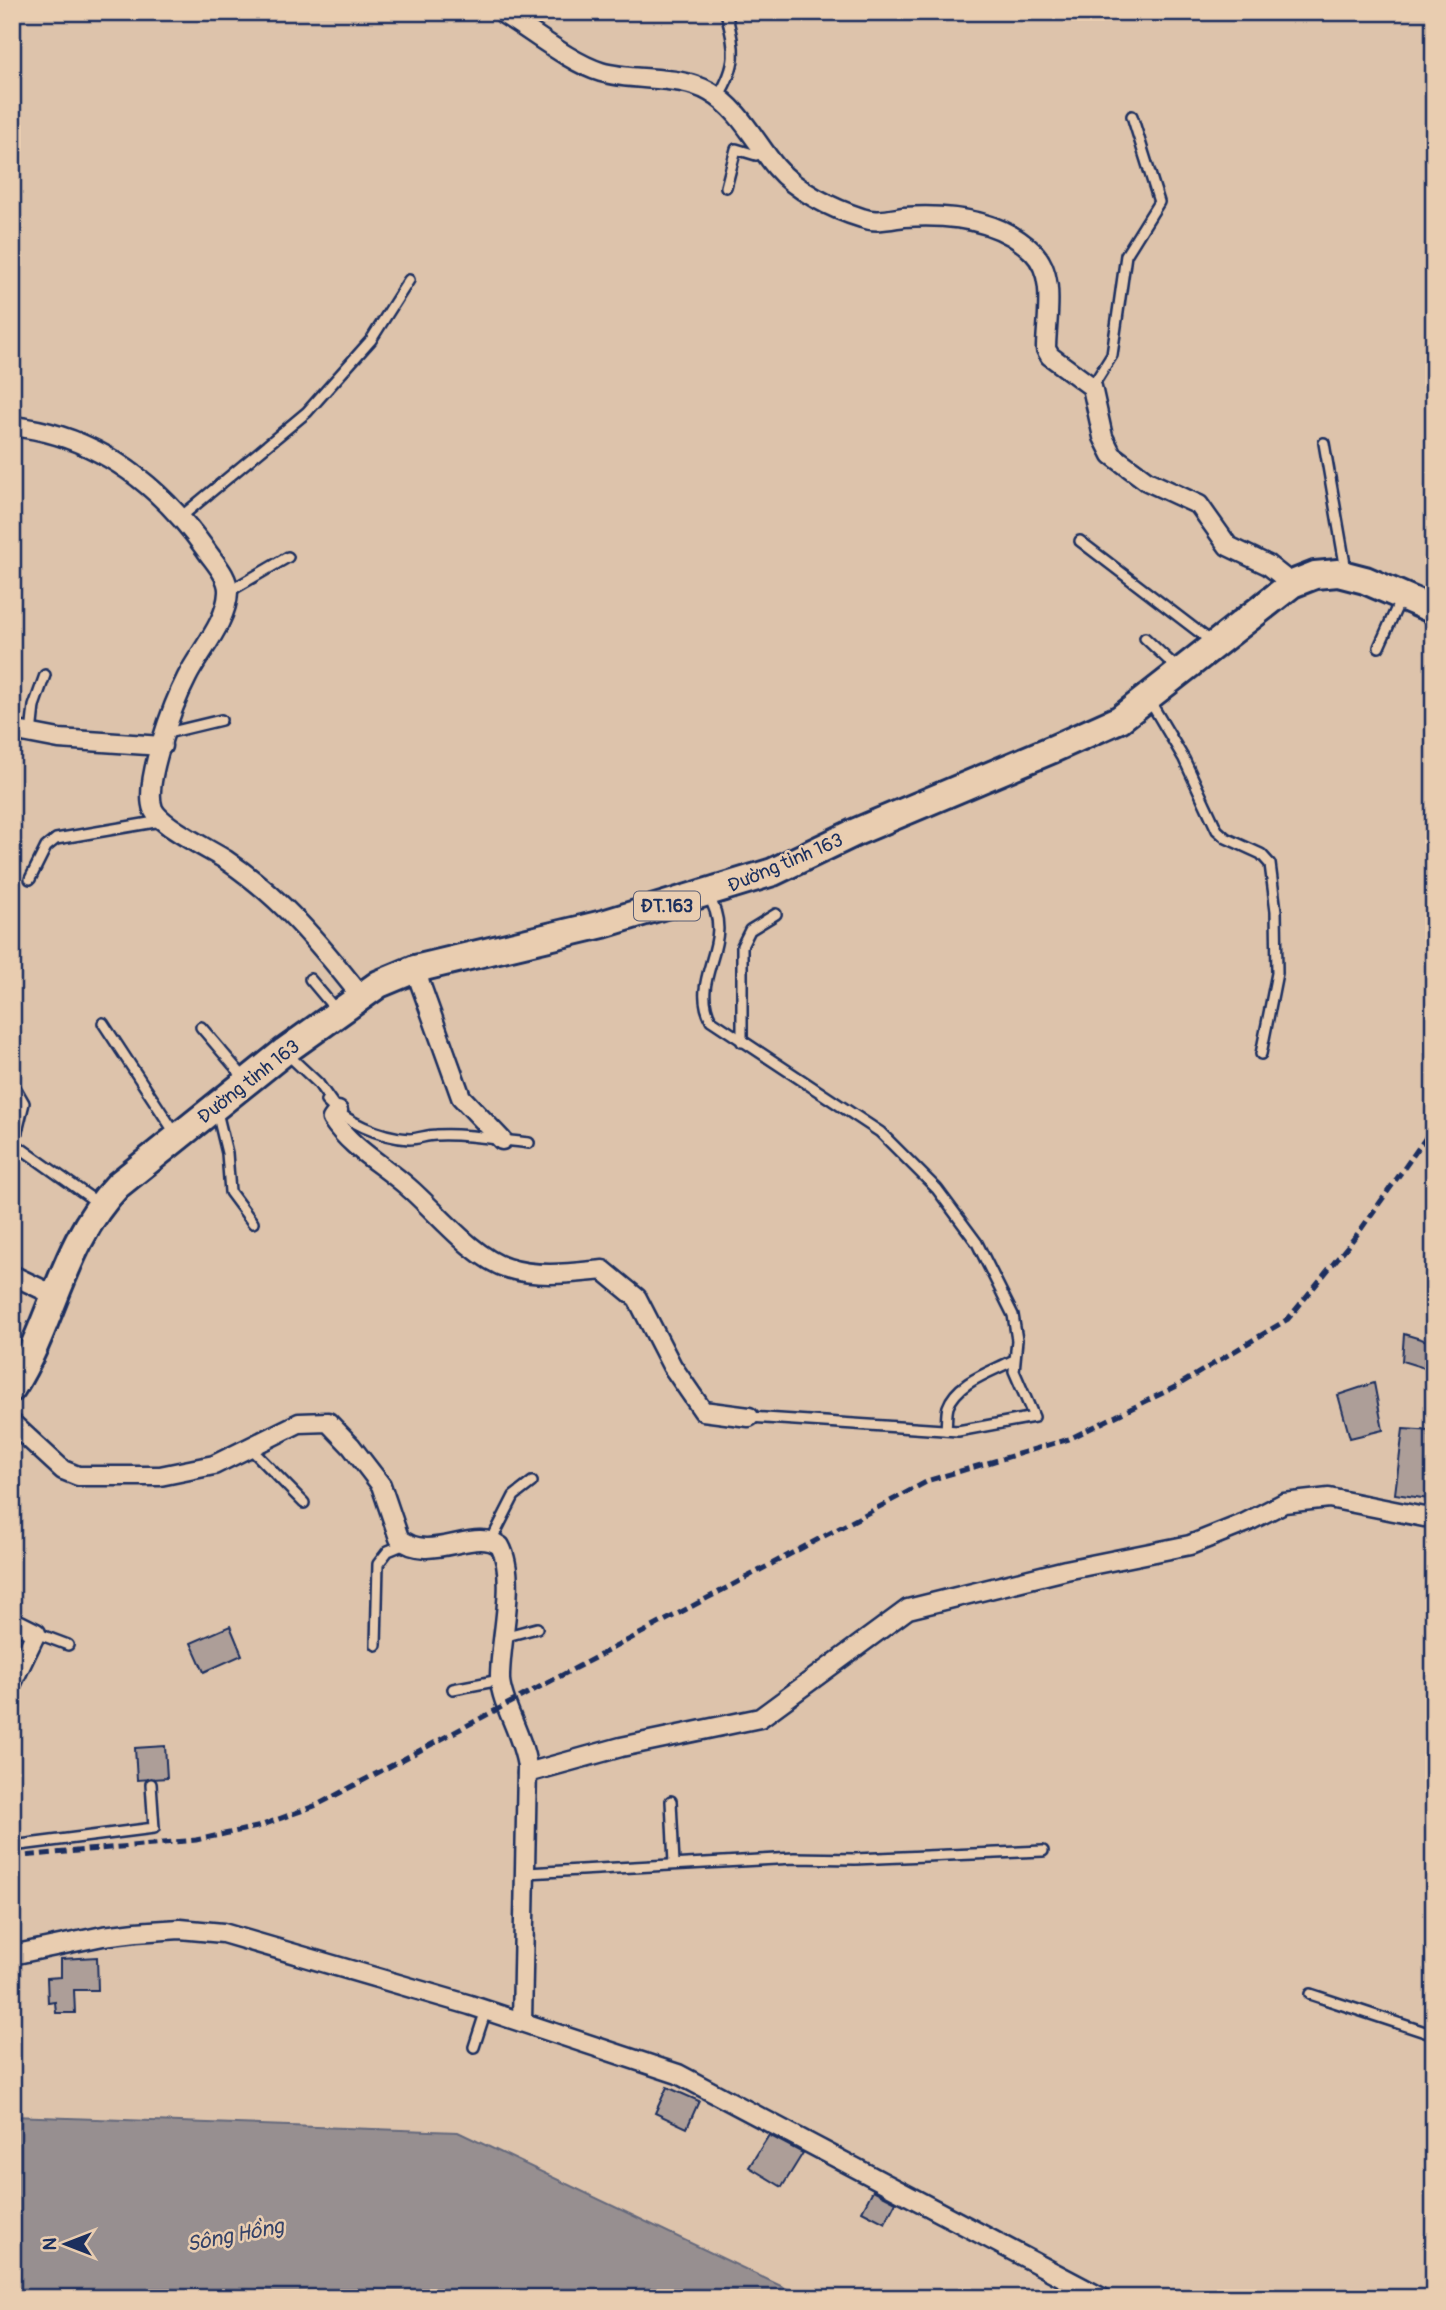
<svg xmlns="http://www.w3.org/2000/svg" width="1446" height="2310" viewBox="0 0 1446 2310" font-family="Pangolin,sans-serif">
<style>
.water{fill:#978f90;stroke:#65697c;stroke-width:2}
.building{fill:#ad9e98;stroke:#1b2f5e;stroke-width:2}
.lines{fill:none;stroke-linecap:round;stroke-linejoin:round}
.service-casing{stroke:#1b2f5e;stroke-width:14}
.minor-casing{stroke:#1b2f5e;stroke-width:23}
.primary-casing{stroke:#1b2f5e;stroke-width:32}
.service{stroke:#e9cdb0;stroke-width:9}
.minor{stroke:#e9cdb0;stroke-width:18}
.primary{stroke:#e9cdb0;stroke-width:26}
.rail{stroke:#1b2f5e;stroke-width:5;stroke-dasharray:10 5;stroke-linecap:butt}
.labels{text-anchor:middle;stroke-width:5;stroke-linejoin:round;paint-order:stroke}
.shield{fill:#e9cdb0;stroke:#595e77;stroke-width:2}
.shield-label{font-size:18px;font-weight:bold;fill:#1b2f5e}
.street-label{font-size:19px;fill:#1b2f5e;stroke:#e9cdb0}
.water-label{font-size:21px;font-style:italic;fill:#344268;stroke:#e9cdb0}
</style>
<rect width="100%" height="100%" fill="#ddc3ab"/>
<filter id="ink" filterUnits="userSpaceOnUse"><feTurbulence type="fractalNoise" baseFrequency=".0143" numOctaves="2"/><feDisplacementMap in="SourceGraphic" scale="14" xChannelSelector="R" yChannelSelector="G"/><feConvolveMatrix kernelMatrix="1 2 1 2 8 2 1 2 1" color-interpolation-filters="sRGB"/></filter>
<g filter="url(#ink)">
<polygon class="water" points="12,2116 458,2132 806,2298 12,2298"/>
<g class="building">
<polygon points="1404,1334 1434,1343 1434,1371 1402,1361"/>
<polygon points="1374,1383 1383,1430 1350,1438 1338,1395"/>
<polygon points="1403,1429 1434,1431 1429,1499 1395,1494"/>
<polygon points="230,1626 242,1655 204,1672 191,1643"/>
<polygon points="165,1746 167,1778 137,1780 135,1748"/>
<polygon points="97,1957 98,1990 74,1990 75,2013 56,2013 55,2002 48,2003 47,1978 61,1977 61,1959"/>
<polygon points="667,2087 699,2101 687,2128 655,2113"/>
<polygon points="769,2135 803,2153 782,2187 749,2167"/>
<polygon points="873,2190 896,2202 885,2223 862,2211"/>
</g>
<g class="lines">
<g class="service-casing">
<g id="service">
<path d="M 718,97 C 739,62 735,50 726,12"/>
<polyline points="726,187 736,149 756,155 766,152"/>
<polyline points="1092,387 1112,355 1126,255 1159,202 1132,116"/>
<polyline points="1324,443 1346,570"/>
<polyline points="182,516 307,412 371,340 409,280"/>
<polyline points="1080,541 1212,642"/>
<polyline points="228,592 288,557"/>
<polyline points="1145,638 1179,670"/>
<polyline points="1379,647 1401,598"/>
<polyline points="1148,698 1184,759 1217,830 1226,838 1261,854 1270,864 1276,911 1277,973 1261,1054"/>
<polyline points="167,733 221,720"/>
<polyline points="31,734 34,706 45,675"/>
<polyline points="30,879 46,847 56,839 161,821"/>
<path d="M 708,896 C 738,942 688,977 711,1020 L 880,1132 L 937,1189 L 977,1243 L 1013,1315 L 1017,1340 L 1014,1371 L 1034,1417 L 958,1431 L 749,1417"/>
<polyline points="310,979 336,1010"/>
<polyline points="103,1023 177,1136"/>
<polyline points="201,1027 246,1080"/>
<polyline points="742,1042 742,946 750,930 776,914"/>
<path d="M 286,1053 L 318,1083 L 338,1111 L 326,1101 C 345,1122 380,1137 409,1139 C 418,1139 427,1135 436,1135 C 466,1133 499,1140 529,1143"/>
<polyline points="12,1082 24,1103 14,1144"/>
<polyline points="217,1112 227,1153 230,1192 253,1223"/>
<polyline points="12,1142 98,1203"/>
<path d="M 946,1430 C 947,1423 946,1414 948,1407 C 957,1382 991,1372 1012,1361"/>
<polyline points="249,1447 304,1503"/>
<polyline points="491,1541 514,1496 532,1482"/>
<polyline points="36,1633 68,1645"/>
<polyline points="503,1637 537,1628"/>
<polyline points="376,1645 378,1564 388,1551 405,1544"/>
<polyline points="453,1689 500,1680"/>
<polyline points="671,1801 674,1864"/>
<polyline points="12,1846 154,1828 151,1784"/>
<polyline points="527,1873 794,1858 855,1859 1043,1851"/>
<polyline points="1310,1994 1434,2035"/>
<polyline points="474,2047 486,2010"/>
</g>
</g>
<g class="minor-casing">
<g id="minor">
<path d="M 505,15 C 533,32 571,63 601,72 C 635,82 679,74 710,92 C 740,109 755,142 776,167 C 796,191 833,209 862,218 C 876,223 890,219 904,217 C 948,214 1000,219 1033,252 C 1057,276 1046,318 1046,349 L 1050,356 L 1092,387 L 1103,437 L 1112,455 L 1147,481 L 1199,505 L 1228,546 L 1268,565 L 1292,584"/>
<path d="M 12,426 C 96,435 159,484 206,550 C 214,562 229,577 228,592 C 227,622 200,651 187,677 C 174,702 143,783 153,809 C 160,826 209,849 226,860 C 281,897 320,944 360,995"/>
<polyline points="12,730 59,739 162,746"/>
<polyline points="415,969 461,1097 502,1140"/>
<path d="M 338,1111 L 332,1119 C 351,1148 382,1164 408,1187 C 436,1211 472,1257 507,1268 C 538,1278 572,1273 603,1270 L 637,1298 L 672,1366 L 703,1411 L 749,1417"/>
<polyline points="12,1275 56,1296"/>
<path d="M 12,1423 L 63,1470 L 78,1476 L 160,1476 L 214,1465 L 299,1423 L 328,1422 L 351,1446 L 381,1485 L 399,1538 C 429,1565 475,1526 500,1546 C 518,1579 499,1642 500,1680 C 502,1706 523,1735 527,1767 L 522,2022"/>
<polyline points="12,1621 36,1633 12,1683"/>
<polyline points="527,1773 621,1747 760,1718 908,1609 1066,1570 1190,1545 1245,1523 1284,1503 1329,1498 1424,1517 1434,1515"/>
<polyline points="12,1955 103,1936 136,1932 180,1929 223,1933 470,2005 678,2074 1102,2298"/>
</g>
</g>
<g class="primary-casing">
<path id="primary" d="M 12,1388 C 54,1322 62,1243 118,1185 L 285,1051 L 379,984 L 415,969 L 603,924 L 773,872 L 856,832 L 1053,749 L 1120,719 L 1292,584 L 1315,575 L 1338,573 L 1365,580 L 1434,610"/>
</g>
<use href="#service" class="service"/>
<use href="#minor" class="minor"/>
<use href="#primary" class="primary"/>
<polyline class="rail" points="12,1857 196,1840 257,1827 317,1805 930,1480 1069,1439 1175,1387 1288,1319 1359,1232 1434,1126"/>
</g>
</g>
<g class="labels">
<rect class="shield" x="634" y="891.5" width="66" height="29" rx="5"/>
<g class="shield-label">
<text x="667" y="912">ĐT.163</text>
</g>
<g class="street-label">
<text transform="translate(785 862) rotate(-23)" y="7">Đường tỉnh 163</text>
<text transform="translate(248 1081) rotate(-38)" y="7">Đường tỉnh 163</text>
</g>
<g class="water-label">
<text transform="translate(235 2235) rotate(-11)" y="7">Sông Hồng</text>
</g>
</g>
<rect width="1446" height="2310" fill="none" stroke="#e9cdb0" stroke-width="42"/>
<rect x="21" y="21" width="1404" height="2268" fill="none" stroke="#1b2f5e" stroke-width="2.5" filter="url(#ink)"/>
<g transform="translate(66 2244) rotate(270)" stroke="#e9cdb0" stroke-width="5" paint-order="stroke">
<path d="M0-5L12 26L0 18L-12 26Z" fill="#1b2f5e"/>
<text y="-10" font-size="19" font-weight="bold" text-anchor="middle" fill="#1b2f5e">N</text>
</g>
</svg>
